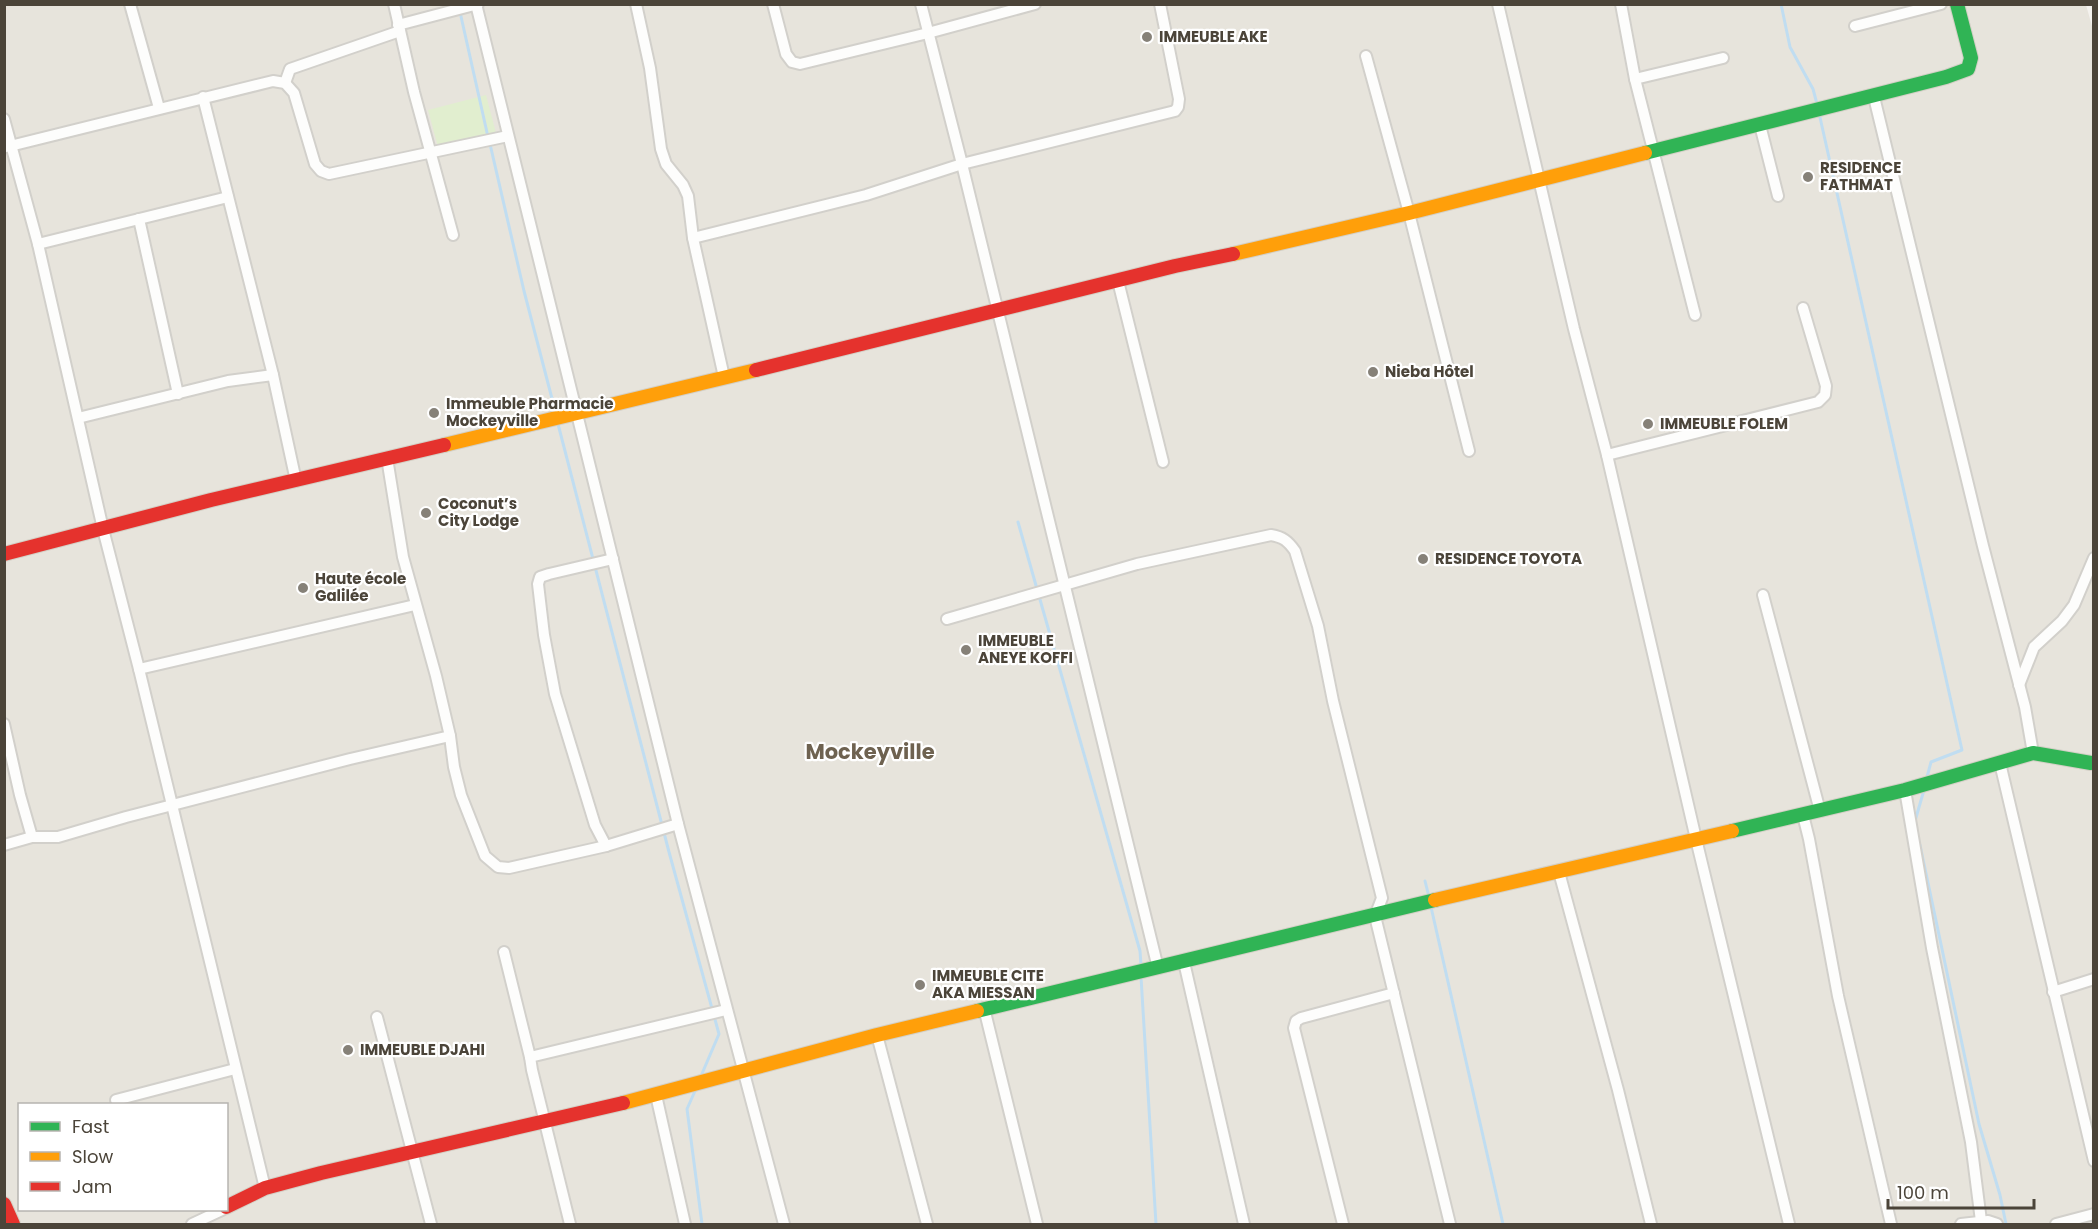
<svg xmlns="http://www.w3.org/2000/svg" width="2098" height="1229" viewBox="0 0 2098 1229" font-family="Poppins,sans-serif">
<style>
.residential{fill:#e7e4dc;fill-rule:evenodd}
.green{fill:#e1eecf}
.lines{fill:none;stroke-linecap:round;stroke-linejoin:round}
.stream{stroke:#c0ddf1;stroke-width:3}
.street-casing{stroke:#d2d0cb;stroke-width:14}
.fast-casing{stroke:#d3cfc5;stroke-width:16}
.slow-casing{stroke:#d3cfc5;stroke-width:16}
.jam-casing{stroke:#d3cfc5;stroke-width:16}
.street{stroke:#fdfdfc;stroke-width:10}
.fast{stroke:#30b455;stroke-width:14}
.slow{stroke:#ff9f0a;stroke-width:14}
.jam{stroke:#e5322d;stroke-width:14}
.poi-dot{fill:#868178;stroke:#fff;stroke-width:2}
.labels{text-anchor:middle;stroke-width:4.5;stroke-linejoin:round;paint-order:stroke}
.poi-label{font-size:15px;font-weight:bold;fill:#4b4439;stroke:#fff;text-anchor:start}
.district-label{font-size:21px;font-weight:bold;fill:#6e6250;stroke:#fff}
</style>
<rect width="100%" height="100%" fill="#f4f2ee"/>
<path class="residential" d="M 5,5 L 2086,5 L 2094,33 L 2093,1224 L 5,1224 ZM 20,1104 L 226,1104 L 226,1210 L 20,1210 Z"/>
<polygon class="green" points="486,95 496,133 438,147 428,110"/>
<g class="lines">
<g class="stream">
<polyline points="1781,4 1790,47 1813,89 1817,104"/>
<polyline points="460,12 488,137"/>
<polyline points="1819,113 1962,750 1931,762 1927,777"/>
<polyline points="490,144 524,291 556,414"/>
<polyline points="558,424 669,852 719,1034 701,1076"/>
<polyline points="1018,522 1037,589"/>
<polyline points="1039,596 1140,951 1141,965"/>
<polyline points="1915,821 1924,790"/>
<polyline points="1920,845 1979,1124 2000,1195 2006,1224"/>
<polyline points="1425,881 1429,897"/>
<polyline points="1431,907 1503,1224"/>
<polyline points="1141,977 1156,1224"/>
<polyline points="695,1091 687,1109 702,1224"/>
</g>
<g class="street-casing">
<g id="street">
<polyline points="130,4 159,108"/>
<polyline points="394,4 414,92 453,235"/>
<polyline points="476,4 678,824 784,1224"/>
<polyline points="636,4 650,68 661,149 666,164 683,185 688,196 693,238"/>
<polyline points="773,4 786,54 792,62 800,64 928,33 1035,4"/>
<polyline points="921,4 962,164 1158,968"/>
<polyline points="1498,4 1574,329 1607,455 1696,839 1789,1224"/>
<polyline points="1621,4 1635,79 1695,315"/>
<polyline points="398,25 478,4"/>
<polyline points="1855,26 1941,4"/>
<polyline points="1366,56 1409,213 1469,451"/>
<polyline points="1635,79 1723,58"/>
<polyline points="285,83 290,69 400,31"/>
<polyline points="203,97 273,375 296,481"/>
<polyline points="1874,97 1983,546 2025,707 2033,753"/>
<polyline points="4,119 38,244 103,529 139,669 265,1188"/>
<polyline points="1760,125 1778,196"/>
<polyline points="6,147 273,81 285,83 294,93 315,164 321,171 329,174 508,136"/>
<polyline points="139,219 178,394"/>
<polyline points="38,244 228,197"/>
<polyline points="1118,281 1163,462"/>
<polyline points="724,377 693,238 866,195 962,164 1175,111 1178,107 1179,99 1160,4"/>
<polyline points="78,418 228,381 273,375"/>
<polyline points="1607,455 1818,402 1825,395 1826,386 1803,308"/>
<polyline points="387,458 403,557 436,676 450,736 454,767 461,795 485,856 498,867 509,868 606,846 678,824"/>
<polyline points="1763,595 1820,811"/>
<path d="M 947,619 L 1137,564 L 1271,535 C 1283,537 1288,541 1295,551 L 1318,626 L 1333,701 L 1382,898 L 1375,916 L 1450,1224"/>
<polyline points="139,669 415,605"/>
<polyline points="2019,685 2034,647 2062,621 2074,605 2094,558"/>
<polyline points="4,724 20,795 32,837"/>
<polyline points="2000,763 2094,1161"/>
<polyline points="1905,790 1932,948 1971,1142 1981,1221"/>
<polyline points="1803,815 1809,839 1838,996 1891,1224"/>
<polyline points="4,845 32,837 58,837 126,817 350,759 450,736"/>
<polyline points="606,846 595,825 555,694 544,635 538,584 540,577 549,574 613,559"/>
<polyline points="1559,872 1618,1090 1651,1224"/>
<polyline points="504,952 530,1057"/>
<polyline points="1184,962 1244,1224"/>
<polyline points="2053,992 2094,979"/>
<polyline points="984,1008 1037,1224"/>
<polyline points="377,1017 431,1224"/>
<polyline points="877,1035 927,1224"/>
<polyline points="656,1095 685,1224"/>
<polyline points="116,1100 235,1069"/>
<polyline points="192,1224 222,1210"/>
<polyline points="570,1224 532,1070 530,1057 726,1010"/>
<polyline points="1343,1224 1294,1028 1296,1021 1301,1018 1394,993"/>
<polyline points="1961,1224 1988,1221 1997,1224"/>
<polyline points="2056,1224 2094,1214"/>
</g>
</g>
<g class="fast-casing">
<g id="fast">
<polyline points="1645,153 1946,77 1968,69 1971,58 1957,4"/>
<polyline points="1732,831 1905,790 2033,753 2091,763"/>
<polyline points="977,1011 1435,900"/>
</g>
</g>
<g class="slow-casing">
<g id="slow">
<polyline points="1233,254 1409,213 1645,153"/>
<polyline points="444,445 756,370"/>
<polyline points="1435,900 1732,831"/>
<polyline points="623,1103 877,1035 977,1011"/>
</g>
</g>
<g class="jam-casing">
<g id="jam">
<polyline points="756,370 1175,266 1233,254"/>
<polyline points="4,554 211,500 444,445"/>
<polyline points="4,1204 13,1224"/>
<polyline points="226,1207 265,1188 321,1173 623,1103"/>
</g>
</g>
<use href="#street" class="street"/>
<use href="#fast" class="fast"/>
<use href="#slow" class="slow"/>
<use href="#jam" class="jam"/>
</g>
<g class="poi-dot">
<circle cx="1147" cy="37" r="6"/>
<circle cx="1808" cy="177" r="6"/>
<circle cx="1373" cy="372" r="6"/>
<circle cx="434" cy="413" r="6"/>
<circle cx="1648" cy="424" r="6"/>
<circle cx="426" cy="513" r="6"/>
<circle cx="1423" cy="559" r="6"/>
<circle cx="303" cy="588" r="6"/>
<circle cx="966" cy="650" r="6"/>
<circle cx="920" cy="985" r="6"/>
<circle cx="348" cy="1050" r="6"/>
</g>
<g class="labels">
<g class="poi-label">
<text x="1159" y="42">IMMEUBLE AKE</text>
<text x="1820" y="173">RESIDENCE<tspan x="1820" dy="17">FATHMAT</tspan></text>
<text x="1385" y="377">Nieba Hôtel</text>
<text x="446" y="409">Immeuble Pharmacie<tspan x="446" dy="17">Mockeyville</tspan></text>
<text x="1660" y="429">IMMEUBLE FOLEM</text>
<text x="438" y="509">Coconut’s<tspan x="438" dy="17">City Lodge</tspan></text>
<text x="1435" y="564">RESIDENCE TOYOTA</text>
<text x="315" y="584">Haute école<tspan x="315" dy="17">Galilée</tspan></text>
<text x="978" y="646">IMMEUBLE<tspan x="978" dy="17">ANEYE KOFFI</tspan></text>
<text x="932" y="981">IMMEUBLE CITE<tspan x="932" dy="17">AKA MIESSAN</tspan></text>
<text x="360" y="1055">IMMEUBLE DJAHI</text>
</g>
<g class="district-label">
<text x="870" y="759">Mockeyville</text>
</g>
</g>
<rect width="2098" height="1229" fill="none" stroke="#4b4439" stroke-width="12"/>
<rect x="18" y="1103" width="210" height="108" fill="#ffffff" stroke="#b7b4b0" stroke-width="1.5"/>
<rect x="30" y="1122" width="30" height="9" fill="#30b455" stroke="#b7b4b0" stroke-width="1.5"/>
<text x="72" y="1133" font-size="18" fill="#4b4439">Fast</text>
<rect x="30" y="1152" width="30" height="9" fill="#ff9f0a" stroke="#b7b4b0" stroke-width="1.5"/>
<text x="72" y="1163" font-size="18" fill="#4b4439">Slow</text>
<rect x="30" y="1182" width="30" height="9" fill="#e5322d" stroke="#b7b4b0" stroke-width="1.5"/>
<text x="72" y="1193" font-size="18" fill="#4b4439">Jam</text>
<path d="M1888 1199v9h146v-9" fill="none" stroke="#4b4439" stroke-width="3"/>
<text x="1897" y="1199" font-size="18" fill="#4b4439" stroke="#ffffff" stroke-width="4.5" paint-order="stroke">100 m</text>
</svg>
